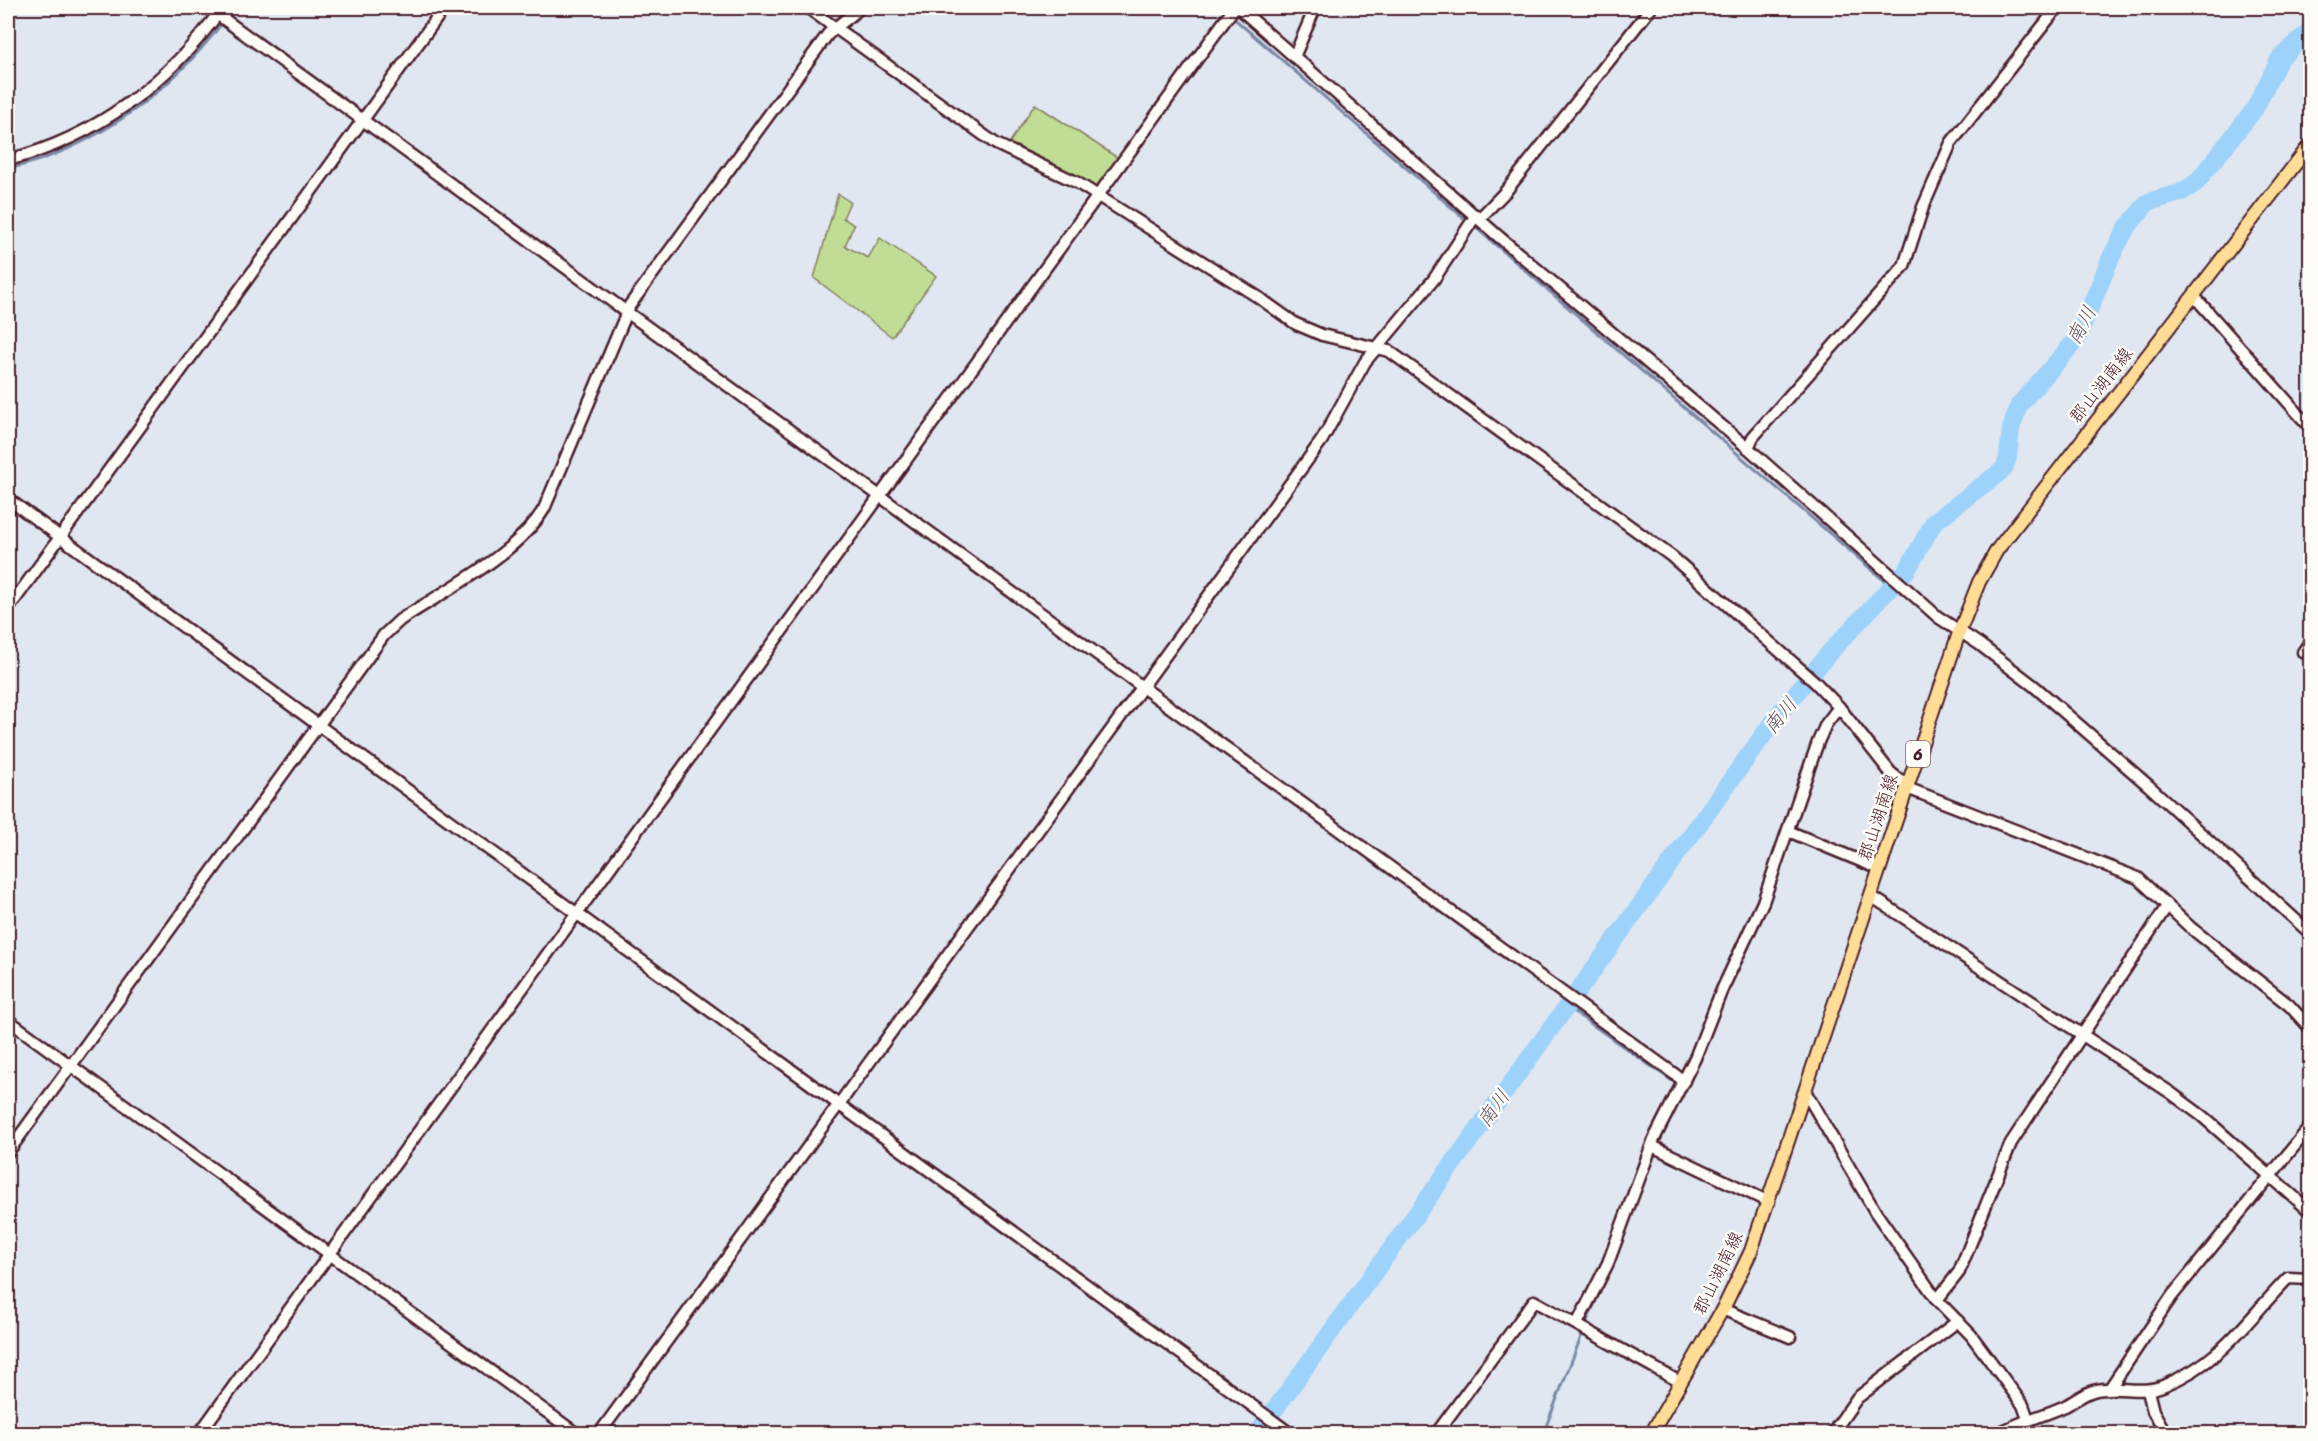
<svg xmlns="http://www.w3.org/2000/svg" width="2318" height="1441" viewBox="0 0 2318 1441" font-family="Sriracha,'Klee One',sans-serif">
<style>
.green{fill:#c1dd95;stroke:#867e60;stroke-width:1.5}
.lines{fill:none;stroke-linecap:round;stroke-linejoin:round}
.stream{stroke:#7c8aa8;stroke-width:3}
.river{stroke:#9dd2fb;stroke-width:18}
.minor-casing{stroke:#4a1f2b;stroke-width:15}
.major-casing{stroke:#4a1f2b;stroke-width:16}
.minor{stroke:#fdfcf7;stroke-width:10}
.major{stroke:#ffdd96;stroke-width:12}
.labels{text-anchor:middle;stroke-width:5;stroke-linejoin:round;paint-order:stroke}
.shield{fill:#fdfcf7;stroke:#806168;stroke-width:1.5}
.shield-label{font-size:16px;font-weight:bold;fill:#4a1f2b}
.street-label{font-size:18px;fill:#4a1f2b;stroke:#fdfcf7}
.water-label{font-size:20px;font-style:italic;fill:#635569;stroke:#fdfcf7}
</style>
<rect width="100%" height="100%" fill="#e0e7f1"/>
<filter id="ink" filterUnits="userSpaceOnUse"><feTurbulence type="fractalNoise" baseFrequency=".0167" numOctaves="2"/><feDisplacementMap in="SourceGraphic" scale="12" xChannelSelector="R" yChannelSelector="G"/><feConvolveMatrix kernelMatrix="1 2 1 2 8 2 1 2 1" color-interpolation-filters="sRGB"/></filter>
<g filter="url(#ink)">
<g class="green">
<polygon points="1035,104 1118,158 1097,187 1008,145"/>
<polygon points="838,194 850,202 843,218 854,225 845,246 868,258 880,238 936,276 892,337 814,278"/>
</g>
<g class="lines">
<g class="stream">
<polyline points="1222,8 1465,219"/>
<polyline points="226,17 233,8"/>
<path d="M 8,169 C 94,149 169,93 222,23"/>
<polyline points="1474,226 1893,588"/>
<polyline points="1567,1007 1675,1083"/>
<polyline points="1658,1145 1674,1110"/>
<polyline points="1632,1212 1656,1151"/>
<polyline points="1585,1326 1604,1282"/>
<polyline points="1543,1434 1583,1332"/>
</g>
<polyline class="river" points="1257,1434 1778,715 1829,653 1907,570 1934,522 2004,469 2008,457 2011,429 2019,405 2077,339 2112,255 2126,229 2148,202 2180,193 2196,183 2254,110 2280,58 2310,31"/>
<g class="minor-casing">
<g id="minor">
<polyline points="808,8 996,144 1076,182 1258,297 1296,324 1322,335 1389,351 1671,556 1815,682 1839,707 1890,772 1912,790 2138,878 2191,928 2289,1005 2310,1028"/>
<polyline points="1239,8 1498,236 1748,448 1938,617 1979,644 2034,686 2149,786 2310,933"/>
<polyline points="217,14 1684,1081"/>
<polyline points="1294,57 1315,8"/>
<path d="M 8,160 C 96,138 170,81 222,8"/>
<polyline points="1480,218 1506,191 1651,8"/>
<polyline points="2194,296 2310,427"/>
<polyline points="1748,448 1753,437 1904,266 1923,207 1951,143 2057,8"/>
<polyline points="8,499 1291,1434"/>
<polyline points="8,609 444,8"/>
<polyline points="2303,652 2310,642"/>
<polyline points="1788,831 1880,869"/>
<polyline points="1871,896 2171,1093 2202,1116 2310,1211"/>
<polyline points="8,1020 577,1434"/>
<polyline points="1806,1093 1876,1213 1937,1300 1971,1335 2023,1405 2028,1419"/>
<polyline points="1652,1146 1769,1202"/>
<path d="M 8,1152 L 384,635 L 400,620 C 446,590 516,555 544,509 L 630,305 L 828,34 L 860,8"/>
<polyline points="1937,1300 1959,1272 2011,1143 2167,906"/>
<polyline points="1722,1309 1790,1337"/>
<polyline points="1577,1324 1608,1263 1654,1139 1695,1058 1721,992 1763,902 1818,742 1826,724 1839,707"/>
<polyline points="2110,1388 2172,1296 2310,1127"/>
<polyline points="2148,1391 2153,1411 2166,1434"/>
<polyline points="199,1434 1234,8"/>
<polyline points="599,1434 1322,440 1365,362 1434,279 1476,215"/>
<polyline points="1436,1434 1534,1301 1680,1382"/>
<polyline points="1832,1434 1857,1398 1958,1321"/>
<path d="M 1997,1434 C 2019,1422 2043,1416 2065,1406 C 2075,1401 2083,1394 2093,1391 C 2118,1384 2140,1396 2165,1385 C 2224,1360 2245,1322 2288,1278 L 2310,1279"/>
</g>
</g>
<g class="major-casing">
<polyline id="major" points="1651,1434 1725,1305 1751,1251 1960,630 1979,582 1997,550 2310,145"/>
</g>
<use href="#minor" class="minor"/>
<use href="#major" class="major"/>
</g>
</g>
<g class="labels">
<rect class="shield" x="1906" y="741" width="24" height="26" rx="4.5"/>
<g class="shield-label">
<text x="1918" y="760">6</text>
</g>
<g class="street-label">
<text transform="translate(2101 385) rotate(-52)" y="6">郡山湖南線</text>
<text transform="translate(1878 817) rotate(-72)" y="6">郡山湖南線</text>
<text transform="translate(1718 1273) rotate(-64)" y="6">郡山湖南線</text>
</g>
<g class="water-label">
<text transform="translate(2081 325) rotate(-62)" y="7">南川</text>
<text transform="translate(1780 715) rotate(-51)" y="7">南川</text>
<text transform="translate(1493 1108) rotate(-54)" y="7">南川</text>
</g>
</g>
<rect width="2318" height="1441" fill="none" stroke="#fdfcf7" stroke-width="30"/>
<rect x="15" y="15" width="2288" height="1411" fill="none" stroke="#4a1f2b" stroke-width="2" filter="url(#ink)"/>
</svg>
